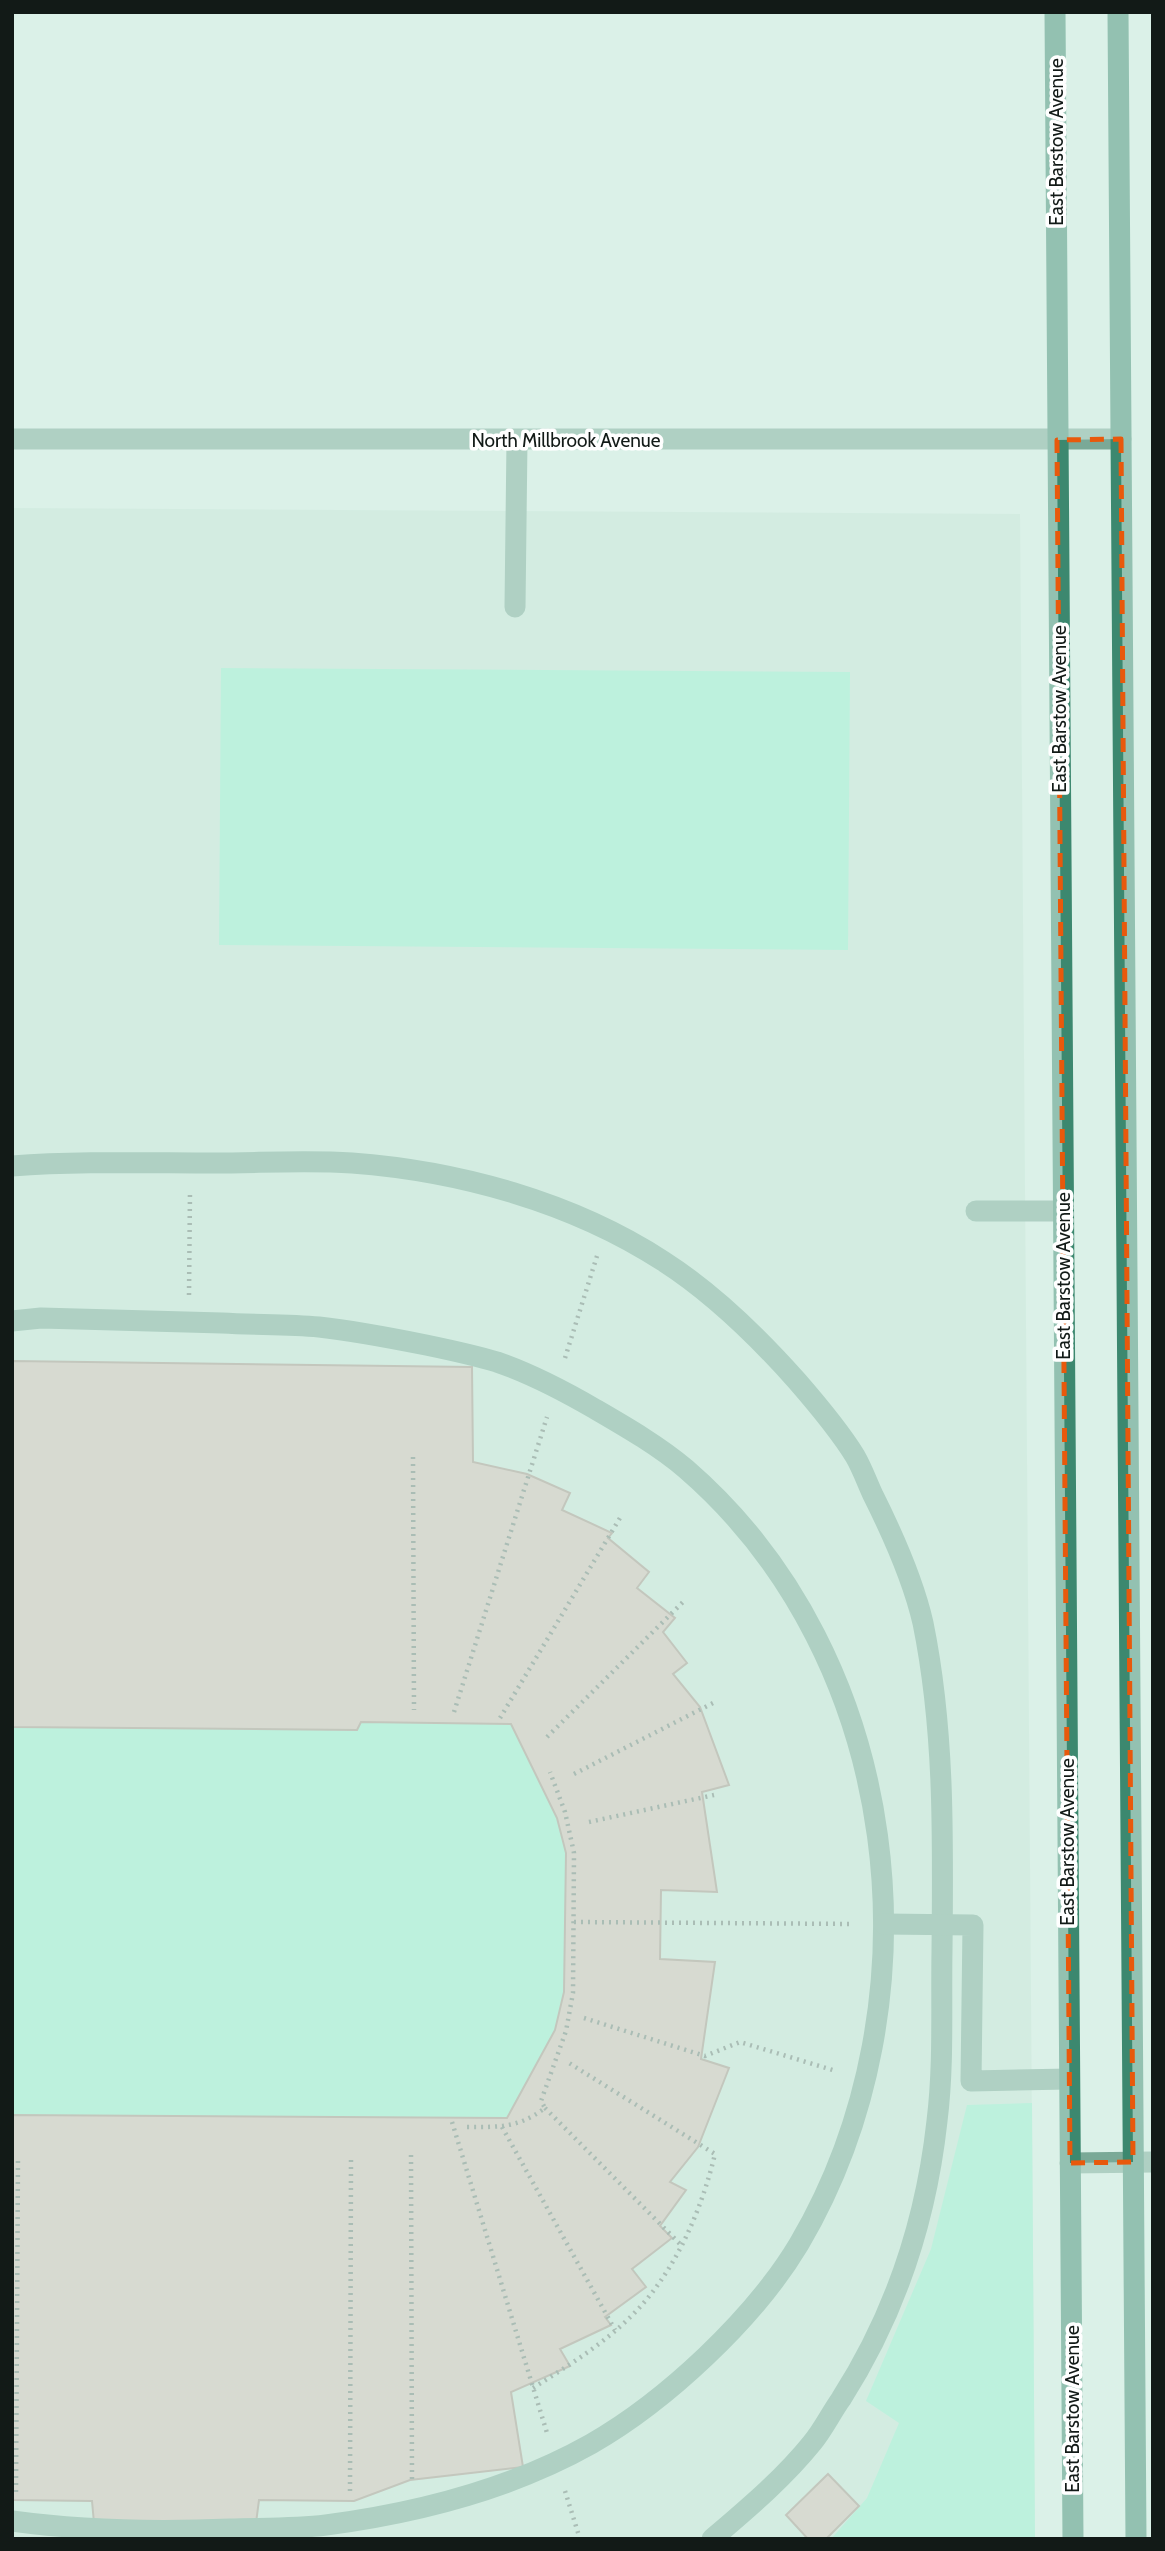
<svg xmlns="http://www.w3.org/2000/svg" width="1165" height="2551" viewBox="0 0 1165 2551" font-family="Cabin,sans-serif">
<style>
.built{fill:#c9e7da}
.green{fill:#99f2d1}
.building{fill:#d3bfb6;stroke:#a7948b;stroke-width:2}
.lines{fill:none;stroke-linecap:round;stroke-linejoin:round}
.path{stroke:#6f7e78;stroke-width:4.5;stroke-dasharray:2 5;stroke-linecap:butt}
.lane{stroke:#7aa997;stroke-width:21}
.street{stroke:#7aa997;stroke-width:21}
.secondary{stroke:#3c886f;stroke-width:21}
.marked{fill:none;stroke:#e8590c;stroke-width:5;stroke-dasharray:14 9;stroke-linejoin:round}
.labels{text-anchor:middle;stroke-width:7;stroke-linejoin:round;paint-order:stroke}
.street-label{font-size:19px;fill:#121a17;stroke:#fff}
</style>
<rect width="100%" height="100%" fill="#dbf1e8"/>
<polygon class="built" points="12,508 1020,514 1035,2539 12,2539"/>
<g class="green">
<polygon points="221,668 850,672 848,950 219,945"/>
<polygon points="12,1361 472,1367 473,1462 527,1474 570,1493 562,1510 612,1533 608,1539 649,1572 637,1588 663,1632 687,1663 674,1674 700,1707 729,1785 702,1792 717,1892 661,1891 660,1959 715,1962 701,2058 729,2068 698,2147 671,2182 660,2226 672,2238 633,2268 646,2287 605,2316 611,2325 560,2349 570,2366 511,2392 523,2467 410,2480 354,2501 259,2500 256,2523 94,2523 92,2502 12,2500"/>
<polygon points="1032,2103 1035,2539 831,2539 867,2498 899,2423 866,2401 931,2249 967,2105"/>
</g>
<g class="building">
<polygon points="12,1361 472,1367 473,1462 527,1474 570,1493 562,1510 612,1533 608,1538 649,1572 637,1588 675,1618 663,1632 687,1663 673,1674 700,1707 729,1785 702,1792 717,1892 661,1890 660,1959 715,1962 701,2059 729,2068 698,2147 670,2182 686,2190 660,2226 672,2238 632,2269 646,2287 605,2317 611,2325 560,2349 570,2366 511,2392 523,2467 410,2480 354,2501 259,2500 256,2523 94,2523 92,2501 12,2500 12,2115 507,2118 555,2030 564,1992 566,1853 557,1818 511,1724 361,1722 357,1730 12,1727"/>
<polygon points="828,2474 859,2506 826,2539 808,2539 786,2515"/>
</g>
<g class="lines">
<g class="path">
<polyline points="189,1295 190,1191"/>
<polyline points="565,1358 597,1256"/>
<polyline points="413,1457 414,1710"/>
<polyline points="454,1712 547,1417"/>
<polyline points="500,1718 620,1518"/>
<polyline points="547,1737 684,1601"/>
<polyline points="574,1774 713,1703"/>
<polyline points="589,1822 714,1795"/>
<polyline points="574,1922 853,1924"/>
<polyline points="584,2018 705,2056 740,2042 836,2071"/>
<polyline points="545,2108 681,2245"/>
<polyline points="452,2122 547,2433"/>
<path d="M 467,2127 C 500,2127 518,2128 545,2108 L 541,2101 L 566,2031 L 573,1993 L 574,1853 L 565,1812 L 550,1772"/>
<polyline points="502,2127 615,2330"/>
<polyline points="411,2155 412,2479"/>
<path d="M 533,2388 C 571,2364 610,2340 640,2307 C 678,2265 702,2208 715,2154 L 569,2063"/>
<polyline points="350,2491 351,2159"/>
<polyline points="565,2491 580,2539"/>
<polyline points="16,2492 18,2157"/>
</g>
<g class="lane">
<polyline points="515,607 517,440"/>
<path d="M 12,1166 C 79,1161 147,1163 214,1163 C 259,1163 306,1160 352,1163 C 459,1171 572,1202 663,1261 C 713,1293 757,1336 797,1381 C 817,1404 839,1430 855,1456 C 862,1468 867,1482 873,1495 C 893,1535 913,1579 923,1623 C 945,1731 943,1841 942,1951 C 941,2007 944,2065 937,2121 C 926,2222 896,2313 841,2399 C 831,2413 823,2430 812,2443 C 783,2479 747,2509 712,2539"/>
<polyline points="976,1211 1062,1211"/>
<path d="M 12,1321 L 41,1318 C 101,1320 162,1321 222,1323 C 254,1325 287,1324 319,1327 C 355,1331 391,1338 426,1345 C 450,1350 474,1355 497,1362 C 532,1374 564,1391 595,1409 C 626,1427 659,1446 686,1469 C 903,1657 942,2001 799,2244 C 754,2319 666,2401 591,2444 C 511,2489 417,2513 326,2525 C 295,2529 262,2528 230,2529 C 157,2532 85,2531 12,2521"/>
<polyline points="884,1924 973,1925 971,2081 1069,2079"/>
</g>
<g class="street">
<polyline points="12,439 1121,439"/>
<polyline points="1070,2163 1153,2162"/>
</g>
<g class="secondary">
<polyline points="1055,12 1073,2539"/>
<polyline points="1118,12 1136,2539"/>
</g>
</g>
<path d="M0 0H1165V2551H0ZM 1121,439 L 1133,2162 L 1070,2163 L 1057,440 Z" fill="#dbf1e8" fill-opacity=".55" fill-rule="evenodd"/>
<path class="marked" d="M 1121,439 L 1133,2162 L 1070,2163 L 1057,440 Z"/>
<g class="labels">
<g class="street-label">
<text transform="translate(1056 142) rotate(-90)" y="7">East Barstow Avenue</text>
<text x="566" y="447">North Millbrook Avenue</text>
<text transform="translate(1059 709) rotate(-90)" y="7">East Barstow Avenue</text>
<text transform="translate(1063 1276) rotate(-90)" y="7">East Barstow Avenue</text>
<text transform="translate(1067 1842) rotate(-90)" y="7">East Barstow Avenue</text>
<text transform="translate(1072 2409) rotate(-90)" y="7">East Barstow Avenue</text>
</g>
</g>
<rect width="1165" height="2551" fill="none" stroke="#121a17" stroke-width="28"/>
</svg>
